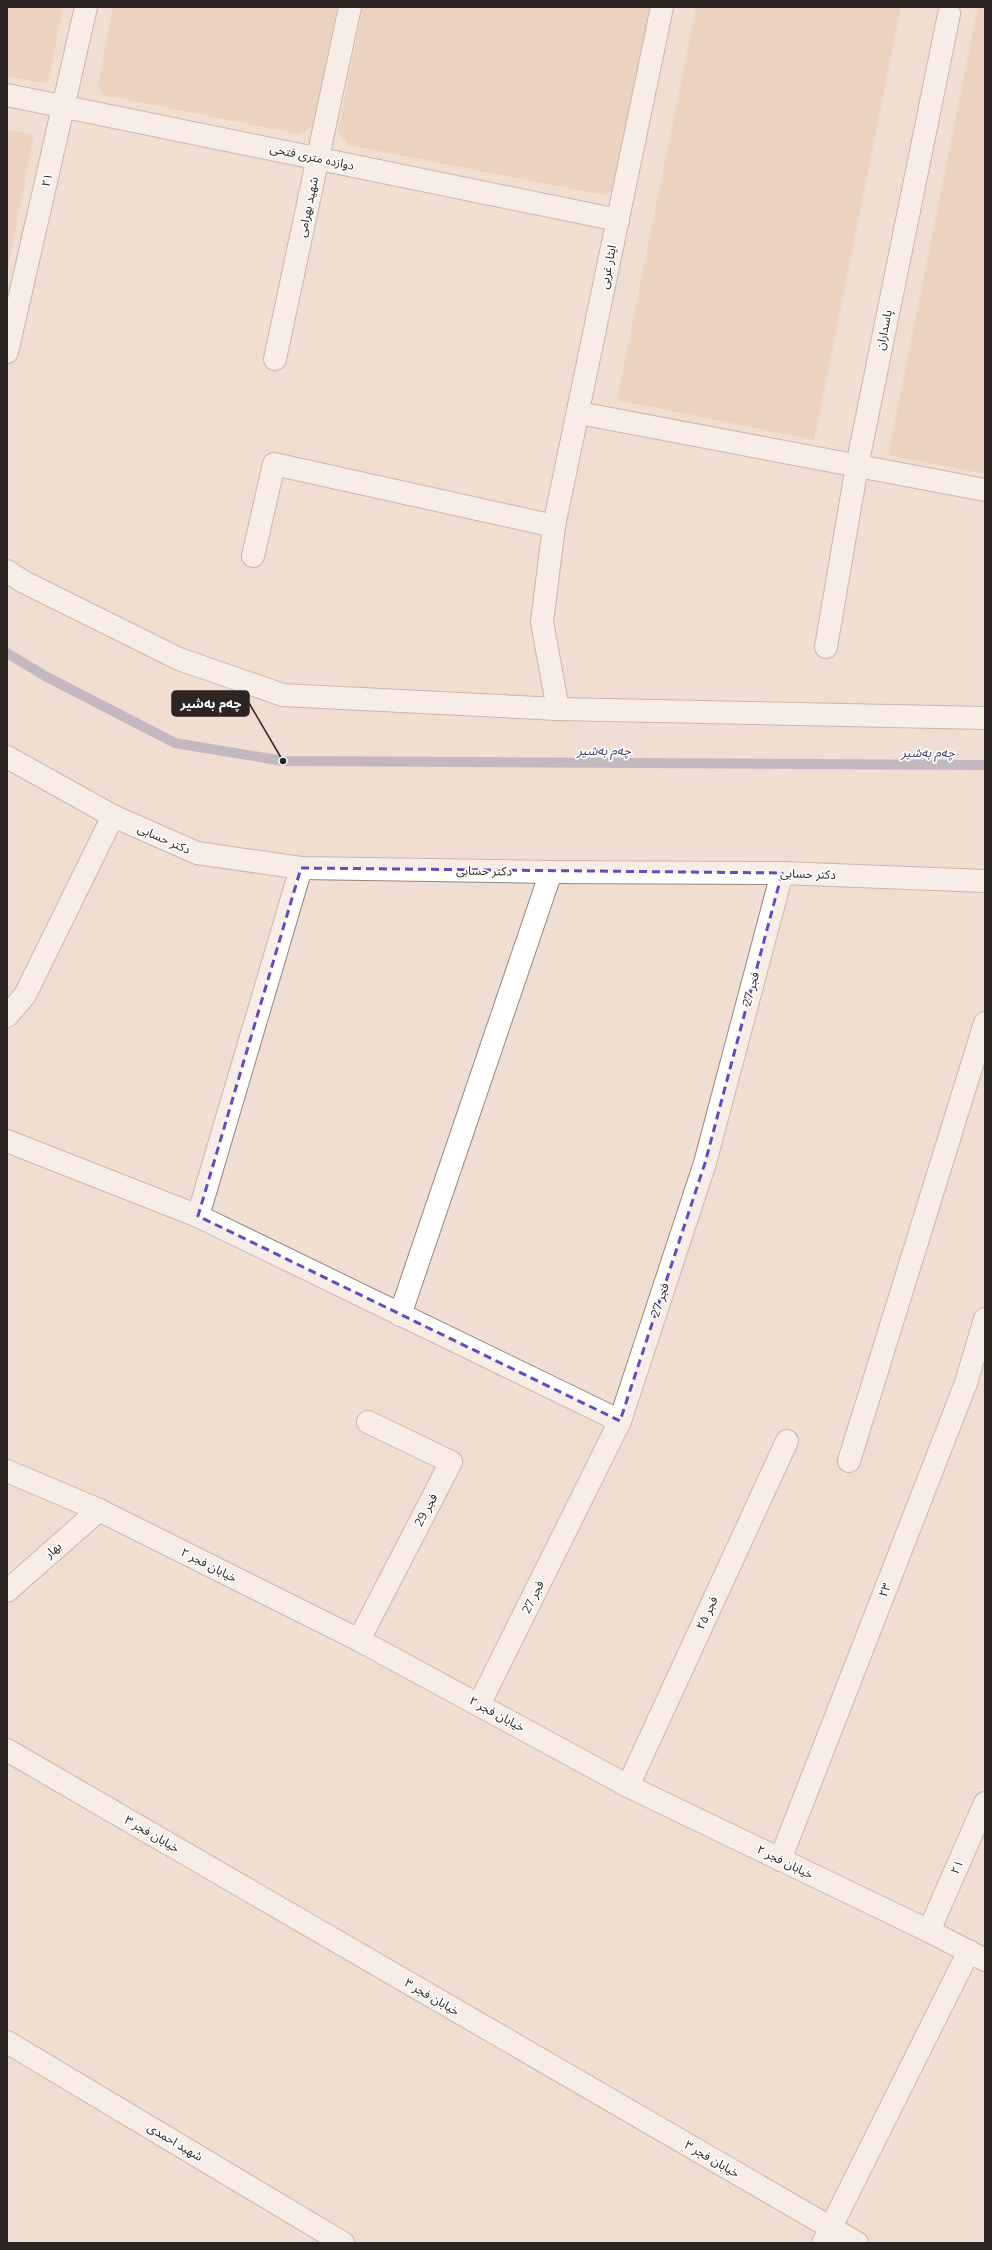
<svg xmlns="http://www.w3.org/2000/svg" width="992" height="2250" viewBox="0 0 992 2250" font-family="Montserrat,'Noto Sans Arabic',sans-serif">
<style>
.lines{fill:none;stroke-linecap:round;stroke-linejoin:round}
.stream{stroke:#8c8aaa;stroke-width:10}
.building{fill:#e4c4ad}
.minor-casing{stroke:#95867b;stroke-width:24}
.minor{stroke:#fff;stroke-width:22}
.marked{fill:none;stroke:#654ac3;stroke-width:3;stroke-dasharray:8 5;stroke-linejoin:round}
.labels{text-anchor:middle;stroke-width:3.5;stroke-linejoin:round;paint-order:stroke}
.street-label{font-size:12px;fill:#2c2521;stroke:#fff}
.water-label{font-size:13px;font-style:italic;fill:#494373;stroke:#fff}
.leader{fill:none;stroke:#2c2521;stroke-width:1.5}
.callout-dot{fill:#2c2521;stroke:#fff;stroke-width:1.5}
.callout{fill:#2c2521;stroke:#2c2521;stroke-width:1.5}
.callout-label{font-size:13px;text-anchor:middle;font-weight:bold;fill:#fff}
</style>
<rect width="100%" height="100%" fill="#f0ded2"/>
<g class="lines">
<polyline class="stream" points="7,653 45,676 175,743 283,761 985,765"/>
</g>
<g class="building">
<polygon points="7,7 63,7 48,84 7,76"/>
<polygon points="113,7 337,7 313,127 299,134 104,95 98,86"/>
<polygon points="363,7 650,7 614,188 604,195 348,145 338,132"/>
<polygon points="696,7 901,7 814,440 617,400"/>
<polygon points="978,7 985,7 985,474 888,455"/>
<polygon points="7,130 34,135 8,268 7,268"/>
</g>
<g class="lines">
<g class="minor-casing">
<g id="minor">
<polyline points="7,95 618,220"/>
<polyline points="7,352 86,7"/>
<polyline points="275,359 350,7"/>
<polyline points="579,413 985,490"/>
<polyline points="253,556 274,464 554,526"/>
<polyline points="7,571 22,581 179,659 283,695 558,709 985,718"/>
<polyline points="826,647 857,466 949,14"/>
<polyline points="558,709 542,622 554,526 662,7"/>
<polyline points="7,757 113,816 197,853 301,868 551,872 782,873 985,881"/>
<polyline points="7,1016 25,995 113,816"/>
<polyline points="7,1141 198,1216 620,1421"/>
<polyline points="198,1216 301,868"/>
<polyline points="400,1315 551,872"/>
<polyline points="849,1461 985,1023"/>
<polyline points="7,1471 99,1510 359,1640 628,1786 929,1931 985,1960"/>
<polyline points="7,1591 99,1510"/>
<polyline points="359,1640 451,1462 368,1422"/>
<polyline points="479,1705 620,1421 705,1163 782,873"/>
<polyline points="7,1750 857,2243"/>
<polyline points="628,1786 787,1441"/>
<polyline points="780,1860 966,1383 985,1319"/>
<polyline points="929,1931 985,1803"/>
<polyline points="7,2042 343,2243"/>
<polyline points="823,2243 969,1951"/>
</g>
</g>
<use href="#minor" class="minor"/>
</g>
<path d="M0 0H992V2250H0ZM 301,868 L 782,873 L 705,1163 L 620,1421 L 198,1216 Z" fill="#f0ded2" fill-opacity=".55" fill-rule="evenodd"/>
<path class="marked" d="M 301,868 L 782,873 L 705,1163 L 620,1421 L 198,1216 Z"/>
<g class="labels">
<g class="street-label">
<text transform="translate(312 157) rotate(12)" y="4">دوازده متری فتحی</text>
<text transform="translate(47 180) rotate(-77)" y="4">۲۱</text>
<text transform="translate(308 207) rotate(-78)" y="4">شهید بهرامی</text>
<text transform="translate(608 267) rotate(-79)" y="4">ایثار غربی</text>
<text transform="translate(884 330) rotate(-79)" y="4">پاسداران</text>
<text transform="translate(164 839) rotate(24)" y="4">دکتر حسابی</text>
<text transform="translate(484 871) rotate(1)" y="4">دکتر حسابی</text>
<text transform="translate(808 874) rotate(2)" y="4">دکتر حسابی</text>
<text transform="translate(751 989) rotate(-75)" y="4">فجر 27</text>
<text transform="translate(660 1300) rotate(-72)" y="4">فجر 27</text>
<text transform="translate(426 1510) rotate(-62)" y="4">فجر 29</text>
<text transform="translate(53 1550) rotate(-41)" y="4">بهار</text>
<text transform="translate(209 1565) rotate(27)" y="4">خیابان فجر ۲</text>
<text transform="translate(885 1590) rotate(-69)" y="4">۲۳</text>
<text transform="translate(533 1597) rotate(-64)" y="4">فجر 27</text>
<text transform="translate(707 1613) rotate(-65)" y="4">فجر ۲۵</text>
<text transform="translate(497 1714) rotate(28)" y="4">خیابان فجر ۲</text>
<text transform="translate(152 1834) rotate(30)" y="4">خیابان فجر ۳</text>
<text transform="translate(785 1862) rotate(26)" y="4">خیابان فجر ۲</text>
<text transform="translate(957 1867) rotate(-66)" y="4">۲۱</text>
<text transform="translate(432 1997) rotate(30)" y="4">خیابان فجر ۳</text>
<text transform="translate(175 2142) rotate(31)" y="4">شهید احمدی</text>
<text transform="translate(712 2159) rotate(30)" y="4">خیابان فجر ۳</text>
</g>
<g class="water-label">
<text x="604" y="755">چەم بەشیر</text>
<text x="928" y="757">چەم بەشیر</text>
</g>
</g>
<path class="leader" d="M283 761L249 703"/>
<circle class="callout-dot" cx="283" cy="761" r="4"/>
<rect class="callout" x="172" y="691" width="77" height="25" rx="4"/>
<g class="callout-label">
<text x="211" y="708">چەم بەشیر</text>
</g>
<rect width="992" height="2250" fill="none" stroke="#2c2521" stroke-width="16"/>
</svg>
